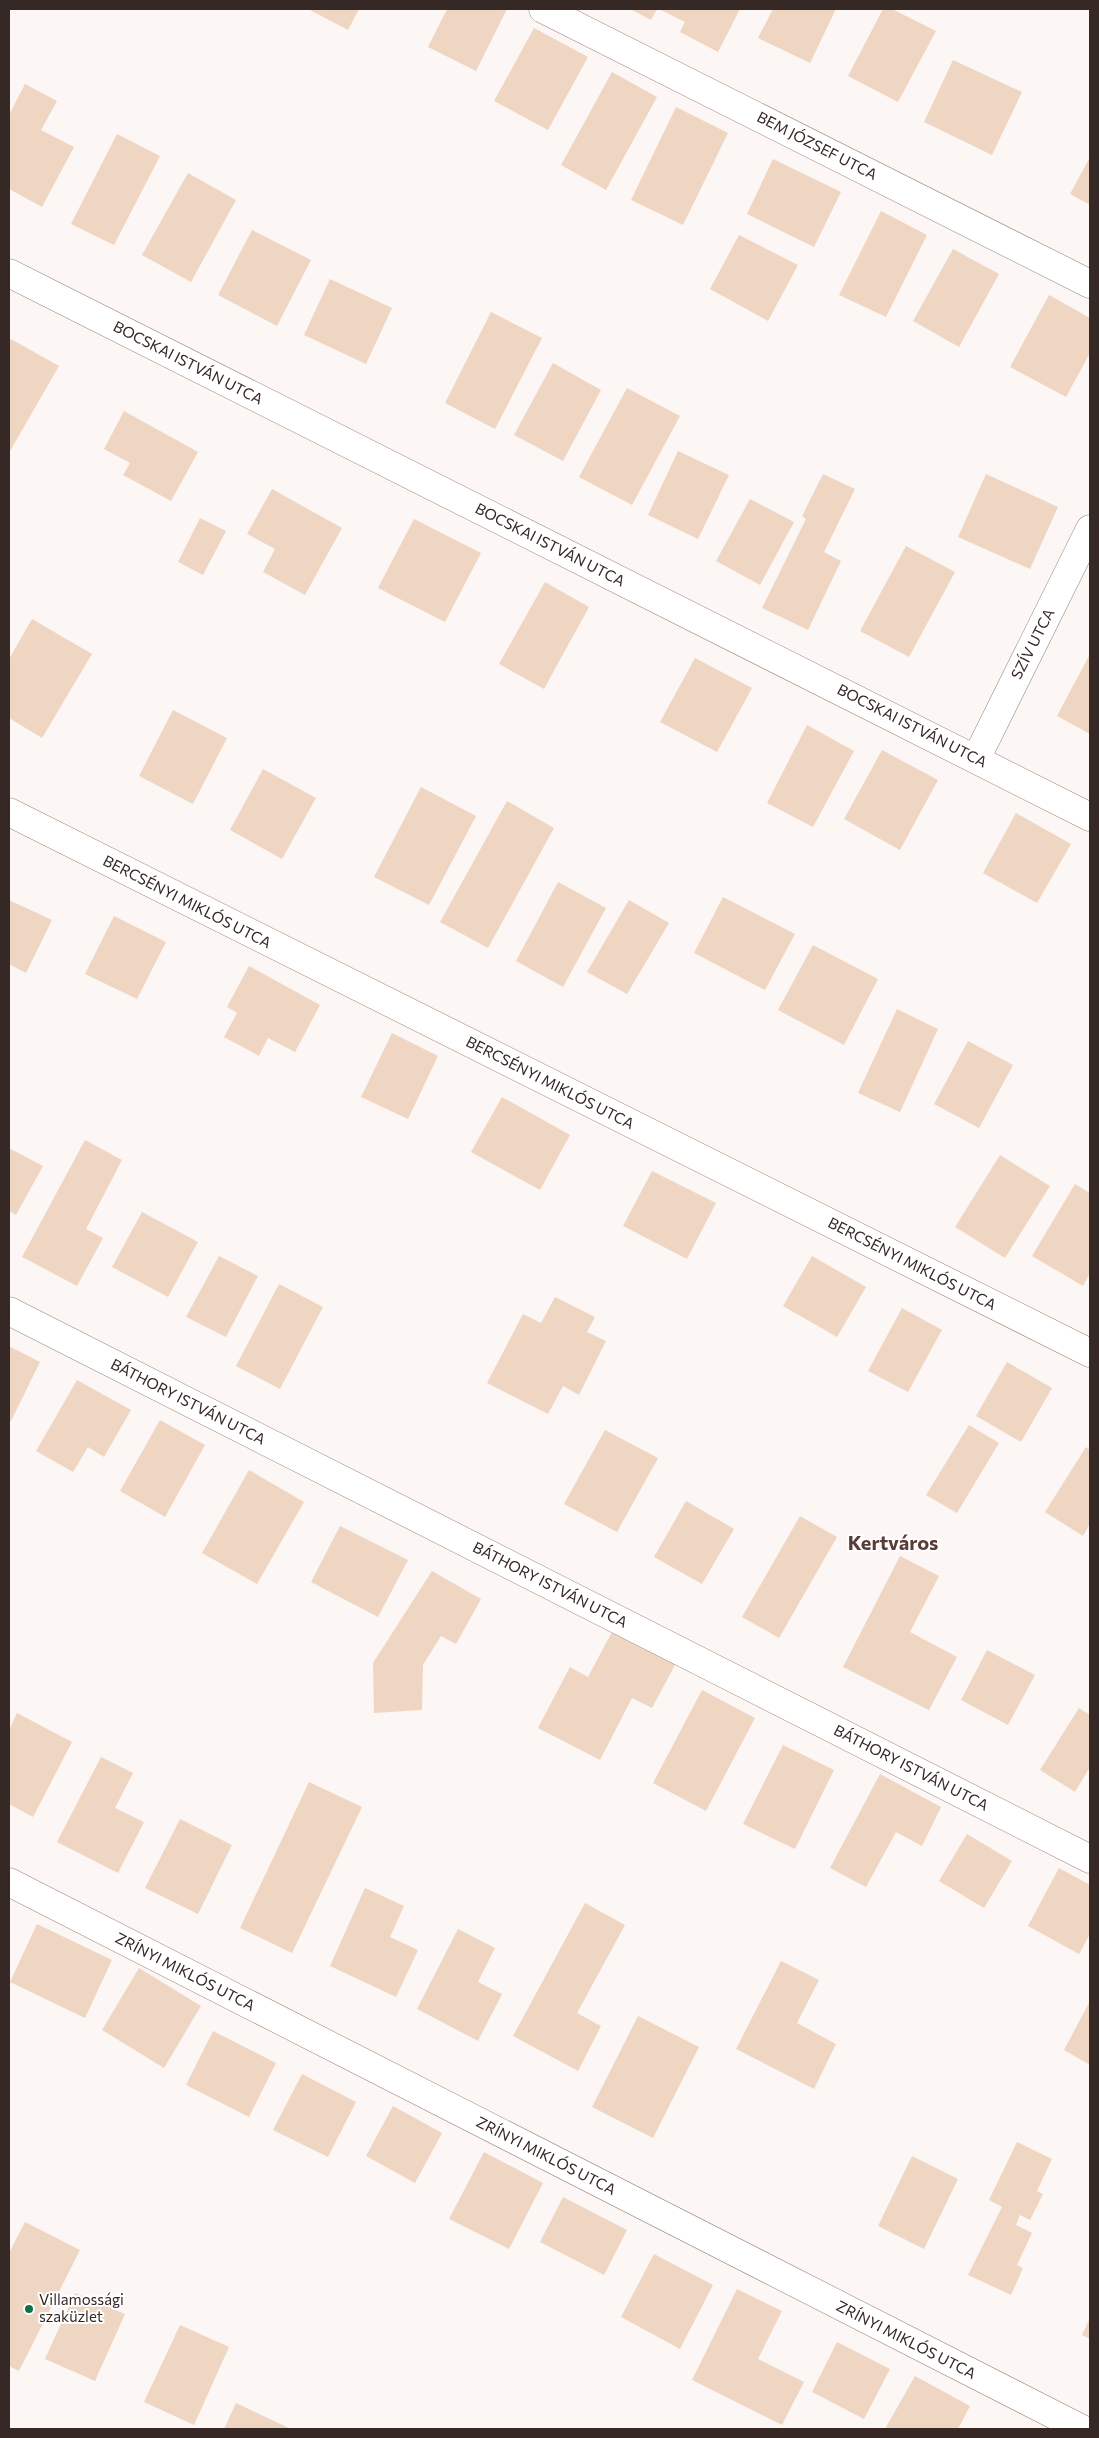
<svg xmlns="http://www.w3.org/2000/svg" width="1099" height="2438" viewBox="0 0 1099 2438" font-family="Commissioner,sans-serif">
<style>
.building{fill:#efd6c2}
.lines{fill:none;stroke-linecap:round;stroke-linejoin:round}
.minor-casing{stroke:#a2847b;stroke-width:29}
.minor{stroke:#fff;stroke-width:28}
.poi-dot{fill:#0e7046;stroke:#fff;stroke-width:2}
.labels{text-anchor:middle;stroke-width:4;stroke-linejoin:round;paint-order:stroke}
.street-label{font-size:15px;fill:#352825;stroke:#fff}
.poi-label{font-size:15px;fill:#352825;stroke:#fff;text-anchor:start}
.district-label{font-size:20px;font-weight:bold;fill:#573d36;stroke:#fff}
</style>
<rect width="100%" height="100%" fill="#fcf6f4"/>
<g class="building">
<polygon points="308,9 359,9 348,30"/>
<polygon points="447,9 507,9 476,71 428,47"/>
<polygon points="630,9 657,9 651,20"/>
<polygon points="659,9 740,9 718,52 680,32 685,22"/>
<polygon points="773,9 836,9 810,63 758,38"/>
<polygon points="883,9 892,9 936,31 898,102 848,76"/>
<polygon points="534,28 588,57 548,130 494,101"/>
<polygon points="953,60 1022,92 992,155 924,122"/>
<polygon points="612,72 657,97 606,190 561,165"/>
<polygon points="25,84 57,101 41,130 74,147 42,207 9,189 9,115"/>
<polygon points="676,107 728,133 683,225 631,200"/>
<polygon points="117,134 160,156 114,245 71,224"/>
<polygon points="1090,157 1090,205 1070,194"/>
<polygon points="773,159 841,192 814,247 747,214"/>
<polygon points="188,173 236,200 191,282 142,255"/>
<polygon points="881,211 927,235 886,317 839,295"/>
<polygon points="252,230 311,260 277,326 218,295"/>
<polygon points="739,235 798,265 768,321 710,289"/>
<polygon points="953,249 999,274 959,347 913,321"/>
<polygon points="330,279 392,308 366,364 304,335"/>
<polygon points="1049,295 1090,318 1090,353 1066,397 1010,367"/>
<polygon points="491,312 542,338 495,429 445,403"/>
<polygon points="11,339 59,366 10,451 9,342"/>
<polygon points="553,363 601,390 563,461 514,435"/>
<polygon points="627,388 680,416 632,505 579,477"/>
<polygon points="124,411 198,452 171,501 123,475 130,463 104,449"/>
<polygon points="678,451 729,475 698,539 648,515"/>
<polygon points="823,474 855,489 824,552 841,561 808,630 762,608 806,519 802,516"/>
<polygon points="986,474 1058,507 1030,569 958,537"/>
<polygon points="272,489 342,528 305,595 263,572 275,549 247,534"/>
<polygon points="750,499 794,522 760,585 716,561"/>
<polygon points="200,518 226,531 203,575 178,562"/>
<polygon points="414,519 481,553 445,622 378,588"/>
<polygon points="906,546 955,572 909,657 860,631"/>
<polygon points="545,582 589,607 544,689 499,664"/>
<polygon points="32,619 92,654 42,738 9,718 9,659"/>
<polygon points="1090,654 1090,734 1057,716"/>
<polygon points="695,658 752,688 717,752 660,722"/>
<polygon points="173,710 227,738 193,804 139,776"/>
<polygon points="807,725 854,751 813,827 767,803"/>
<polygon points="882,750 938,780 900,850 844,819"/>
<polygon points="263,769 316,798 282,859 230,830"/>
<polygon points="421,787 476,816 429,905 374,877"/>
<polygon points="507,801 554,828 488,948 440,922"/>
<polygon points="1016,813 1071,844 1037,903 983,873"/>
<polygon points="558,882 606,908 563,987 516,961"/>
<polygon points="723,897 795,934 765,990 694,953"/>
<polygon points="9,900 52,920 26,973 9,964"/>
<polygon points="629,900 669,923 627,994 587,972"/>
<polygon points="114,916 166,942 137,999 85,974"/>
<polygon points="813,945 878,979 844,1045 778,1010"/>
<polygon points="249,966 320,1005 295,1052 268,1038 259,1056 224,1037 237,1013 227,1007"/>
<polygon points="897,1009 938,1029 900,1112 858,1093"/>
<polygon points="392,1033 438,1056 408,1119 361,1097"/>
<polygon points="968,1041 1013,1065 979,1128 934,1104"/>
<polygon points="502,1097 570,1135 540,1190 471,1152"/>
<polygon points="85,1140 122,1160 86,1229 103,1238 77,1286 22,1257"/>
<polygon points="9,1148 43,1166 16,1215 9,1211"/>
<polygon points="1000,1155 1050,1186 1005,1258 955,1227"/>
<polygon points="652,1171 716,1203 687,1259 623,1226"/>
<polygon points="1075,1184 1090,1193 1090,1273 1083,1286 1032,1256"/>
<polygon points="142,1212 198,1242 168,1297 112,1267"/>
<polygon points="219,1256 258,1276 226,1337 186,1317"/>
<polygon points="812,1256 866,1287 837,1337 783,1306"/>
<polygon points="279,1284 323,1307 280,1389 236,1366"/>
<polygon points="555,1297 595,1317 587,1332 606,1341 579,1395 563,1386 548,1414 487,1383 523,1314 541,1323"/>
<polygon points="902,1308 942,1330 908,1392 868,1371"/>
<polygon points="9,1346 40,1362 11,1421 9,1420"/>
<polygon points="1007,1362 1052,1388 1021,1442 976,1416"/>
<polygon points="77,1380 131,1410 104,1457 88,1447 73,1472 36,1451"/>
<polygon points="160,1420 205,1445 165,1517 120,1491"/>
<polygon points="969,1425 999,1443 957,1513 926,1495"/>
<polygon points="605,1430 658,1458 617,1532 564,1504"/>
<polygon points="1086,1447 1090,1450 1090,1524 1083,1536 1045,1512"/>
<polygon points="249,1470 304,1502 257,1584 202,1553"/>
<polygon points="686,1501 734,1529 702,1584 654,1557"/>
<polygon points="800,1516 837,1537 779,1638 742,1617"/>
<polygon points="340,1526 408,1560 378,1617 311,1582"/>
<polygon points="900,1556 939,1576 910,1632 957,1657 929,1710 843,1667"/>
<polygon points="432,1571 481,1599 456,1644 441,1636 423,1665 422,1710 374,1713 373,1663"/>
<polygon points="613,1630 676,1663 652,1708 632,1698 600,1760 538,1728 570,1667 588,1677"/>
<polygon points="987,1650 1035,1675 1008,1725 961,1700"/>
<polygon points="702,1690 755,1718 706,1811 653,1783"/>
<polygon points="1079,1708 1090,1715 1090,1767 1075,1792 1040,1770"/>
<polygon points="17,1713 72,1742 33,1817 9,1804 9,1730"/>
<polygon points="783,1745 834,1770 795,1849 743,1824"/>
<polygon points="101,1757 133,1773 115,1808 144,1822 118,1873 57,1842"/>
<polygon points="880,1774 941,1807 922,1846 896,1832 866,1887 830,1868"/>
<polygon points="309,1782 362,1807 292,1953 240,1928"/>
<polygon points="180,1819 232,1845 198,1914 145,1888"/>
<polygon points="967,1834 1012,1861 984,1908 939,1881"/>
<polygon points="1059,1868 1090,1885 1090,1934 1079,1954 1028,1926"/>
<polygon points="365,1888 404,1906 390,1937 418,1950 396,1997 330,1966"/>
<polygon points="585,1903 625,1925 577,2013 601,2026 578,2071 513,2036"/>
<polygon points="37,1924 112,1960 85,2018 10,1982"/>
<polygon points="458,1929 495,1948 478,1982 502,1994 478,2041 417,2009"/>
<polygon points="781,1961 819,1980 797,2023 836,2044 814,2089 736,2049"/>
<polygon points="139,1968 201,2006 164,2068 102,2030"/>
<polygon points="1090,2001 1090,2065 1064,2050"/>
<polygon points="638,2016 699,2047 653,2138 592,2107"/>
<polygon points="213,2031 276,2063 249,2117 186,2085"/>
<polygon points="302,2074 356,2102 328,2157 273,2130"/>
<polygon points="393,2106 442,2133 415,2183 366,2156"/>
<polygon points="1017,2142 1052,2159 1037,2191 1043,2194 1030,2220 1020,2215 1016,2225 1032,2233 1017,2265 1023,2268 1011,2295 968,2275 1002,2207 989,2200"/>
<polygon points="484,2152 543,2183 509,2249 449,2219"/>
<polygon points="912,2156 958,2179 924,2249 878,2226"/>
<polygon points="563,2197 627,2230 604,2275 540,2242"/>
<polygon points="25,2222 80,2250 19,2371 9,2366 9,2253"/>
<polygon points="654,2254 713,2285 680,2349 621,2317"/>
<polygon points="737,2289 782,2311 758,2359 804,2382 782,2425 692,2380"/>
<polygon points="75,2293 125,2314 95,2381 45,2359"/>
<polygon points="1090,2318 1090,2339 1082,2335"/>
<polygon points="180,2325 229,2347 194,2425 144,2402"/>
<polygon points="837,2342 890,2369 864,2419 812,2392"/>
<polygon points="915,2376 970,2406 958,2429 885,2429"/>
<polygon points="236,2403 291,2429 224,2429"/>
</g>
<g class="lines">
<g class="minor-casing">
<g id="minor">
<polyline points="543,9 1090,284"/>
<polyline points="9,273 1090,817"/>
<polyline points="976,759 1090,529"/>
<polyline points="9,812 1090,1353"/>
<polyline points="9,1311 1090,1859"/>
<polyline points="9,1882 1082,2429"/>
</g>
</g>
<use href="#minor" class="minor"/>
</g>
<circle class="poi-dot" cx="29" cy="2309" r="5"/>
<g class="labels">
<g class="street-label">
<text transform="translate(817 146) rotate(27)" y="5">BEM JÓZSEF UTCA</text>
<text transform="translate(188 363) rotate(27)" y="5">BOCSKAI ISTVÁN UTCA</text>
<text transform="translate(550 545) rotate(27)" y="5">BOCSKAI ISTVÁN UTCA</text>
<text transform="translate(1033 644) rotate(-63)" y="5">SZÍV UTCA</text>
<text transform="translate(912 726) rotate(27)" y="5">BOCSKAI ISTVÁN UTCA</text>
<text transform="translate(187 902) rotate(27)" y="5">BERCSÉNYI MIKLÓS UTCA</text>
<text transform="translate(550 1083) rotate(27)" y="5">BERCSÉNYI MIKLÓS UTCA</text>
<text transform="translate(912 1264) rotate(27)" y="5">BERCSÉNYI MIKLÓS UTCA</text>
<text transform="translate(188 1402) rotate(27)" y="5">BÁTHORY ISTVÁN UTCA</text>
<text transform="translate(550 1585) rotate(27)" y="5">BÁTHORY ISTVÁN UTCA</text>
<text transform="translate(911 1768) rotate(27)" y="5">BÁTHORY ISTVÁN UTCA</text>
<text transform="translate(185 1972) rotate(27)" y="5">ZRÍNYI MIKLÓS UTCA</text>
<text transform="translate(546 2156) rotate(27)" y="5">ZRÍNYI MIKLÓS UTCA</text>
<text transform="translate(906 2340) rotate(27)" y="5">ZRÍNYI MIKLÓS UTCA</text>
</g>
<g class="poi-label">
<text x="39" y="2305">Villamossági<tspan x="39" dy="17">szaküzlet</tspan></text>
</g>
<g class="district-label">
<text x="893" y="1550">Kertváros</text>
</g>
</g>
<rect width="1099" height="2438" fill="none" stroke="#352825" stroke-width="20"/>
</svg>
